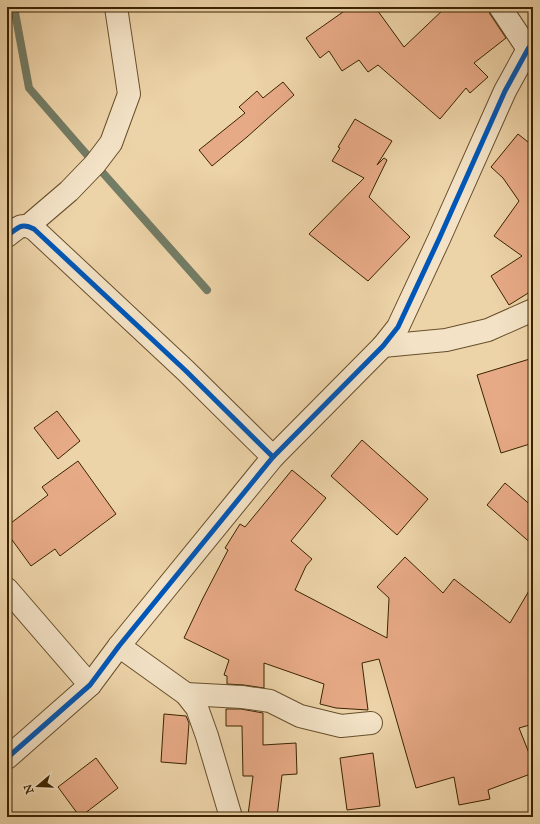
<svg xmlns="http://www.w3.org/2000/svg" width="540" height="824" viewBox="0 0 540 824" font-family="'IM FELL Great Primer',serif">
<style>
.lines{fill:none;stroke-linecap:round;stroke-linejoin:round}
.stream{stroke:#737c65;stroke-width:8}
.building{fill:#e7aa86;stroke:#3a2301}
.minor-casing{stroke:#674f2b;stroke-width:24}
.minor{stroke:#f3e2c6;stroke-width:22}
.cycleway-casing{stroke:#f3e2c6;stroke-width:8}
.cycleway{stroke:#0057b8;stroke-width:5}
</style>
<rect width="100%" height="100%" fill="#edd3a8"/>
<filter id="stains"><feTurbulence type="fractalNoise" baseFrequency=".005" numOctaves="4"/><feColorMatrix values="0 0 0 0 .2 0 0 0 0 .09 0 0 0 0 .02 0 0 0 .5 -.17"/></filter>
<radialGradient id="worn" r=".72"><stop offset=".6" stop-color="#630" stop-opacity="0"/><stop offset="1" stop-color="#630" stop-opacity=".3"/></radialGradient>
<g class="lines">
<polyline class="stream" points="14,7 29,88 95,164 207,290"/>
</g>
<g class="building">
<polygon points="350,7 375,7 404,47 446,7 488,7 490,14 506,38 474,63 488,77 470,93 466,88 440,119 378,65 368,72 359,60 342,71 329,51 320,58 306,38"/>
<polygon points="283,82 294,95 247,137 212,166 199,150 245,113 239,107 257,91 263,98"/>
<polygon points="355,119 392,141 377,165 384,158 387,160 369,197 410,237 368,281 309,234 364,178 332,161 340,148 338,147"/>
<polygon points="518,134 533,146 533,290 509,305 491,276 522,256 494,236 519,201 503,178 491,167"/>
<polygon points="533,358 533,443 501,453 477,375"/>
<polygon points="57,411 80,441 58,459 34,428"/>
<polygon points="362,440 428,499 397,535 331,476"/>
<polygon points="78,461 116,514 60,556 55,549 31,566 7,533 7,526 48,495 42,487"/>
<polygon points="292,470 326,498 291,541 312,559 306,566 295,590 387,638 389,598 377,587 405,557 443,593 454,579 510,623 533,584 533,724 519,728 533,763 533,773 488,790 490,799 459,805 454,777 416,788 379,659 362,663 368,710 336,708 320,704 324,684 264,663 264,688 244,685 227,684 227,676 224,675 229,660 184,638 203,598 228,550 225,548 240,524 245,527"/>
<polygon points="505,483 533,507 533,545 487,505"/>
<polygon points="226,709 241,709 263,713 263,745 296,743 297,774 282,775 277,817 261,817 248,815 253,776 243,776 242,726 226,726"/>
<polygon points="164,714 186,716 189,723 186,764 161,762"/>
<polygon points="373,753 380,806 347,810 340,758"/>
<polygon points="96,758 118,788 80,817 58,787"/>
</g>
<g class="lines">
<g class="minor-casing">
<g id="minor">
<polyline points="500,7 528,49"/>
<polyline points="28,226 69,191 95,164 111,143 129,94 116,7"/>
<path d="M 7,236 C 18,228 21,222 34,229 L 186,371 L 273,457"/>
<polyline points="383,346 446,340 488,330 533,310"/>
<polyline points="7,589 90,685"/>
<polyline points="119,646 186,694 197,708 207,736 231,817"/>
<polyline points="186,694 242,697 270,701 300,716 341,726 371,723"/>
<polyline points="7,758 90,685 119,646 273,457 383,346 398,327 439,239 505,91 528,49 533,42"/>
</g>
</g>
<use href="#minor" class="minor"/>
<g class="cycleway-casing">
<g id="cycleway">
<path d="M 7,236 C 18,228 21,222 34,229 L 186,371 L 273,457"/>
<polyline points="7,758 90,685 119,646 273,457 383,346 398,327 439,239 505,91 528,49 533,42"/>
</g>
</g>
<use href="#cycleway" class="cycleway"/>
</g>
<rect width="540" height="824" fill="none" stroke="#edd3a8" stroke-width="24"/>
<rect x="8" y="8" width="524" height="808" fill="none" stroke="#3a2301" stroke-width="2"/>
<rect x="12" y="12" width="516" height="800" fill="none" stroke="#3a2301"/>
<g transform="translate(38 786) rotate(251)" stroke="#f3e2c6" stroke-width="3" paint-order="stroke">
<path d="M0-3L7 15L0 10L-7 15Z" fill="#3a2301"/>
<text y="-6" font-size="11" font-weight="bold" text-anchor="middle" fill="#3a2301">N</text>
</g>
<rect width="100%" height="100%" filter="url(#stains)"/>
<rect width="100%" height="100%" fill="url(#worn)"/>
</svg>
